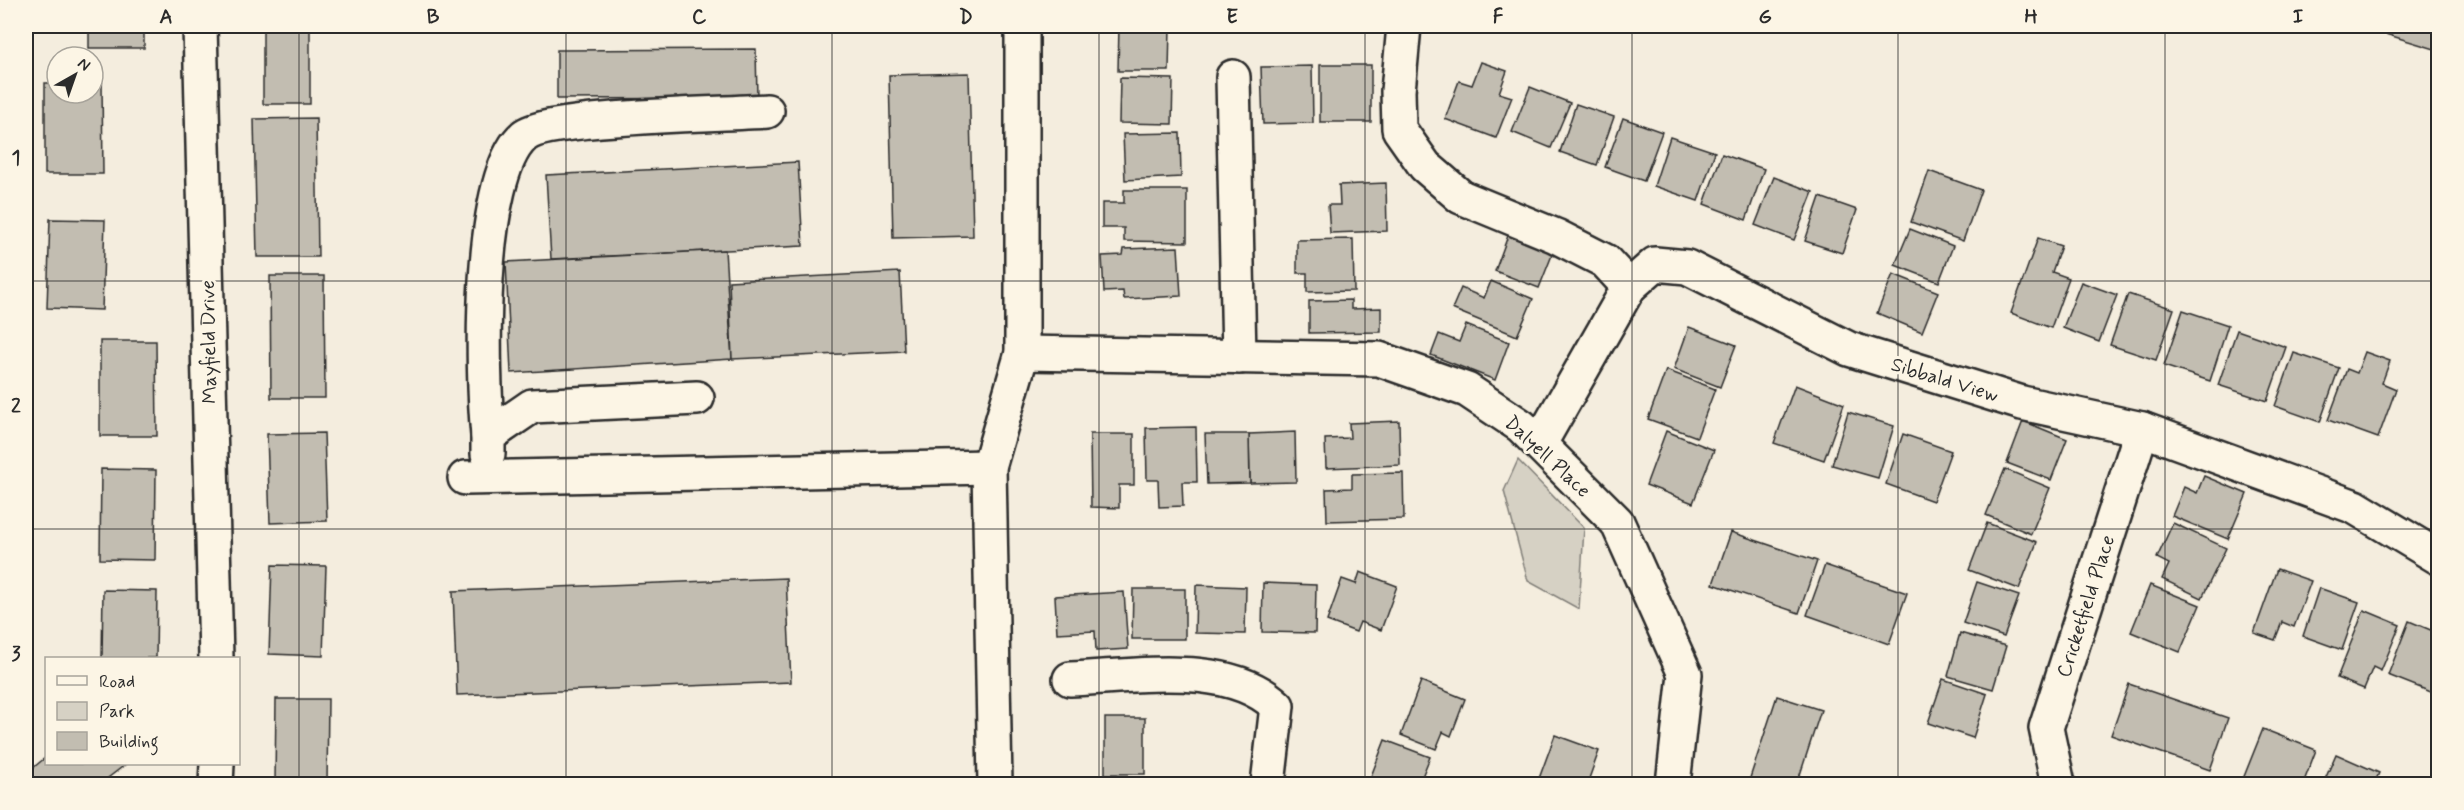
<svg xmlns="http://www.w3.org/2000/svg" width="2464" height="810" viewBox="0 0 2464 810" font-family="Mynerve,sans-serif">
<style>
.green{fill:#d6d1c4;stroke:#807e78;stroke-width:1.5}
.building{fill:#c2bdb1;stroke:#2b2b2b;stroke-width:1.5}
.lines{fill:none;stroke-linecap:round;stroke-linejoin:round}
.minor-casing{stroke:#2b2b2b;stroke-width:38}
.minor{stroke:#fcf5e5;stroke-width:33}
.grid{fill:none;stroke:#2b2b2b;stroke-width:1.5;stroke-opacity:0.55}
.labels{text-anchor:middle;stroke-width:6;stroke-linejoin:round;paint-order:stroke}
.street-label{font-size:20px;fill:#2b2b2b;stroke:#fcf5e5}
.neatline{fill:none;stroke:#2b2b2b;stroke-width:2}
.grid-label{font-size:20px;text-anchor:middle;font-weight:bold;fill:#2b2b2b}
</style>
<rect width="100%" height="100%" fill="#f4edde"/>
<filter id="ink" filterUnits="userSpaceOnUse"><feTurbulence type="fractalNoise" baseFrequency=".0167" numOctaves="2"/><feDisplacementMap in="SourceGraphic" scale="12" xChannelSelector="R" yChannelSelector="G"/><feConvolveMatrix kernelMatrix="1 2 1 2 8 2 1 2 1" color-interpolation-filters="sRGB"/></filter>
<g filter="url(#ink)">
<polygon class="green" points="1518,460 1584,528 1579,609 1528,581 1504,491"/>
<g class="building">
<rect x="89" y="26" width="55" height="22"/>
<rect x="263" y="26" width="47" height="78"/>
<polygon points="1119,26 1170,26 1169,71 1118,71"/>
<polygon points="2359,26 2438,26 2438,50"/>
<polygon points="756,49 757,98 557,99 557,50"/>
<polygon points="1481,62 1507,71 1499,93 1512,97 1496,138 1445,119 1459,81 1472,85"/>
<rect x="1320" y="65" width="51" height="57"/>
<polygon points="1312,66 1313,123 1263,124 1261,67"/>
<polygon points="969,73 973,236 893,238 889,75"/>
<polygon points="1120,78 1173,79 1172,124 1119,123"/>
<polygon points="45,83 57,83 57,93 93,93 93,83 102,83 103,174 45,174"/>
<polygon points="1530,87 1570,103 1551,148 1512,132"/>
<polygon points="1576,104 1614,117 1597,165 1560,152"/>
<polygon points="316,118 318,257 257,257 254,119"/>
<polygon points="1623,118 1662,132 1644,181 1605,167"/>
<polygon points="1180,133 1181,177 1125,180 1123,134"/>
<polygon points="1670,137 1715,152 1698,201 1654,186"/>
<polygon points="1722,154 1764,169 1746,220 1704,204"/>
<polygon points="798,162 803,246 551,259 546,175"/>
<polygon points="1929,171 1981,190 1963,241 1911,222"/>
<polygon points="1774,177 1813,192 1794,240 1755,225"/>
<polygon points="1386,183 1387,231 1330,233 1328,205 1340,205 1339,185"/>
<polygon points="1124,190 1187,190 1187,242 1124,241 1124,228 1102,228 1102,203 1124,203"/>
<polygon points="1820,197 1857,210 1842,253 1805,241"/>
<polygon points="50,219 105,220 102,310 47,308"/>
<polygon points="1910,229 1953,246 1939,282 1895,265"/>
<polygon points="1509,233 1554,250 1539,288 1495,271"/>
<polygon points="2038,238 2061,246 2052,272 2069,278 2051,328 2011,313"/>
<polygon points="1353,239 1354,291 1307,292 1307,273 1297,273 1297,240"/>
<polygon points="1178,247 1181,296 1124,299 1123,291 1104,292 1102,256 1123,255 1124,249"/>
<polygon points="725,250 732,359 511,373 506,262"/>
<polygon points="900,272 904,351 732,359 729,281"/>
<polygon points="1893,274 1938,292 1922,332 1877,313"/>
<polygon points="270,276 324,276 325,398 271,398"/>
<polygon points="1491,281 1533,299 1517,336 1452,309 1461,288 1484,298"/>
<polygon points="2081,282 2117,295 2099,342 2063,328"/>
<polygon points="2128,294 2174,309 2156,360 2110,345"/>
<polygon points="1351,300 1351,309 1381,308 1381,332 1309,333 1309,301"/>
<polygon points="2183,310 2228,325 2210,381 2164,366"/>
<polygon points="1466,325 1509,342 1495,380 1431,355 1439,334 1459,342"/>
<polygon points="1689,327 1736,345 1720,387 1674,369"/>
<polygon points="2237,330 2286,347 2267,401 2218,385"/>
<polygon points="100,341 156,341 157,436 100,436"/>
<polygon points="2365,352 2390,361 2382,383 2396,389 2378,438 2328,420 2347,369 2357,373"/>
<polygon points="2294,353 2339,368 2320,422 2275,406"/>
<polygon points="1666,370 1715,389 1697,437 1648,419"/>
<polygon points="1795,385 1844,404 1824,460 1774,443"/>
<polygon points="1848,412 1894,426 1878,478 1832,465"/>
<polygon points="1399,421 1400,465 1326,468 1325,439 1350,438 1349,423"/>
<polygon points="2023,421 2067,439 2051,480 2007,463"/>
<polygon points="1196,427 1197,482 1182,482 1183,506 1159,507 1158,480 1147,480 1146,428"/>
<polygon points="1666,431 1714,450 1693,503 1646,485"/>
<polygon points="1295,432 1296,482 1250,483 1249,434"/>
<polygon points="324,433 327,521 270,523 267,434"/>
<polygon points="1090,434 1134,434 1134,485 1119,485 1119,508 1091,507"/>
<polygon points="1205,434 1249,434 1250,483 1207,484"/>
<polygon points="1903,434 1951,451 1933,501 1886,484"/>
<polygon points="101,469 156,470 155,560 100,559"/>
<polygon points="2005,469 2050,488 2031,534 1986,515"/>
<polygon points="1403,473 1404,519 1327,521 1326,489 1352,488 1352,474"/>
<polygon points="2204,476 2247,494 2228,539 2172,516 2184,487 2197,493"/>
<polygon points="1987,523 2037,542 2019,589 1969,570"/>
<polygon points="2173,523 2226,548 2202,598 2162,579 2169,564 2157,558"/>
<polygon points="1731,532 1817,561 1799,613 1713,584"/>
<polygon points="272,565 326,566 323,656 269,654"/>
<polygon points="1825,565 1907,593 1889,644 1807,615"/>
<polygon points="2277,569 2311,581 2294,627 2282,622 2275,640 2254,633"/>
<polygon points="1360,572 1397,586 1381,630 1360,622 1356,632 1327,621 1342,579 1356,584"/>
<polygon points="786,578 791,682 457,695 453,591"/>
<polygon points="1977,582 2019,596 2004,637 1963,623"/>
<polygon points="1263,583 1316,585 1315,633 1262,632"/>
<polygon points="1196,585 1246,587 1245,634 1195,633"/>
<polygon points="2150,585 2200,605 2180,652 2131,632"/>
<polygon points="2319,588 2359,602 2342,650 2303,636"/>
<polygon points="1133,589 1185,589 1185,639 1132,639"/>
<polygon points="103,590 157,591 156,658 102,658"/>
<polygon points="1124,592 1128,649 1096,651 1095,631 1057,633 1055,596"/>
<polygon points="2364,610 2400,625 2381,671 2373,667 2364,689 2337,678"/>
<polygon points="2409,621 2438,633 2438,686 2436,694 2388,675"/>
<polygon points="1960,633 2006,646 1993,689 1948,676"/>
<polygon points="1943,679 1987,694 1973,738 1928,723"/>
<polygon points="1421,681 1465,699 1451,736 1443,732 1436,749 1401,735"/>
<polygon points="2129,684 2228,718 2210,770 2111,735"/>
<polygon points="1777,696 1821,710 1797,784 1748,784"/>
<polygon points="276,699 328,699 327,784 275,784"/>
<rect x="1105" y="718" width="40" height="56"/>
<polygon points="2263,729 2316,750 2303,784 2257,784 2243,779"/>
<polygon points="1555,735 1599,751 1587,784 1537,784"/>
<polygon points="1385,740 1430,757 1419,784 1368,784"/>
<polygon points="2336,754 2379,773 2374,784 2323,784"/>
<polygon points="46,757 46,764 126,764 100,784 37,784 27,773"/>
</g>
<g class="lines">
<g class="minor-casing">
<g id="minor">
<polyline points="200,26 216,658"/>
<polyline points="1404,26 1398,91 1399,129 1425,166 1461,197 1556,236 1605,261 1629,287"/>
<polyline points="1233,77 1239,357"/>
<polyline points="1022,353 1379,359 1467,390 1521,426 1617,522 1685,674 1673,784"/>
<path d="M 488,436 C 482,374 477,177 524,136 C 547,116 728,114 767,111"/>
<polyline points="1540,443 1629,287 1655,264 1687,267 1849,349 2022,403 2142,429 2355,507 2438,557"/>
<polyline points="488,454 488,436 532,406 697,398"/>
<polyline points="465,478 989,467"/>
<path d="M 1070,679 C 1133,677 1228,659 1277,706 L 1268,784"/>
<polyline points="216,784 217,764"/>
<polyline points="995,784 989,467 1022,353 1022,26"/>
<polyline points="2058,784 2046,728 2142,429"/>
</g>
</g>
<use href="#minor" class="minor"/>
</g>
</g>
<path class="grid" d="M 299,26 L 299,784M 566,26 L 566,784M 832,26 L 832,784M 1099,26 L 1099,784M 1365,26 L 1365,784M 1632,26 L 1632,784M 1898,26 L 1898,784M 2165,26 L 2165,784M 26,281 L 2438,281M 26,529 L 2438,529"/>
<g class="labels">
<g class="street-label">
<text transform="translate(208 342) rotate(-91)" y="7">Mayfield Drive</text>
<text transform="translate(1945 379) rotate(17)" y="7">Sibbald View</text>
<text transform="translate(1548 456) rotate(43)" y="7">Dalyell Place</text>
<text transform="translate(2085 606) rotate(-72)" y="7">Cricketfield Place</text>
</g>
</g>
<rect width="2464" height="810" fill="none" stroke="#fcf5e5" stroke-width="66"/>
<rect x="45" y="657" width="195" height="108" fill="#fcf5e5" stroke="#a8a49b" stroke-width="1.5"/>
<rect x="57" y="676" width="30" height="9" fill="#fcf5e5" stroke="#a8a49b" stroke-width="1.5"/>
<text x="99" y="687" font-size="18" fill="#2b2b2b">Road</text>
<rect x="57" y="702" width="30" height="18" fill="#d6d1c4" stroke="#a8a49b" stroke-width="1.5"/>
<text x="99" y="717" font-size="18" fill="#2b2b2b">Park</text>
<rect x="57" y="732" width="30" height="18" fill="#c2bdb1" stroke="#a8a49b" stroke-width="1.5"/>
<text x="99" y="747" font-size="18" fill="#2b2b2b">Building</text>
<g transform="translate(75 75) rotate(40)"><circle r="28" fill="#fcf5e5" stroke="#a8a49b" stroke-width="1.5"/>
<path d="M0-4.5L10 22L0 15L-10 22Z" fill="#2b2b2b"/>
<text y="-9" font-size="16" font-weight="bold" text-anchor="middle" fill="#2b2b2b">N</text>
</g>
<rect x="33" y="33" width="2398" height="744" class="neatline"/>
<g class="grid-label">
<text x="166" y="23">A</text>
<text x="433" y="23">B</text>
<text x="699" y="23">C</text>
<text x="966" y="23">D</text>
<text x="1232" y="23">E</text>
<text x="1498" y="23">F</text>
<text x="1765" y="23">G</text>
<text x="2031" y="23">H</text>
<text x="2298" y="23">I</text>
<text x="16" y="164">1</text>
<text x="16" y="412">2</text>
<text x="16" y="660">3</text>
</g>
</svg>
